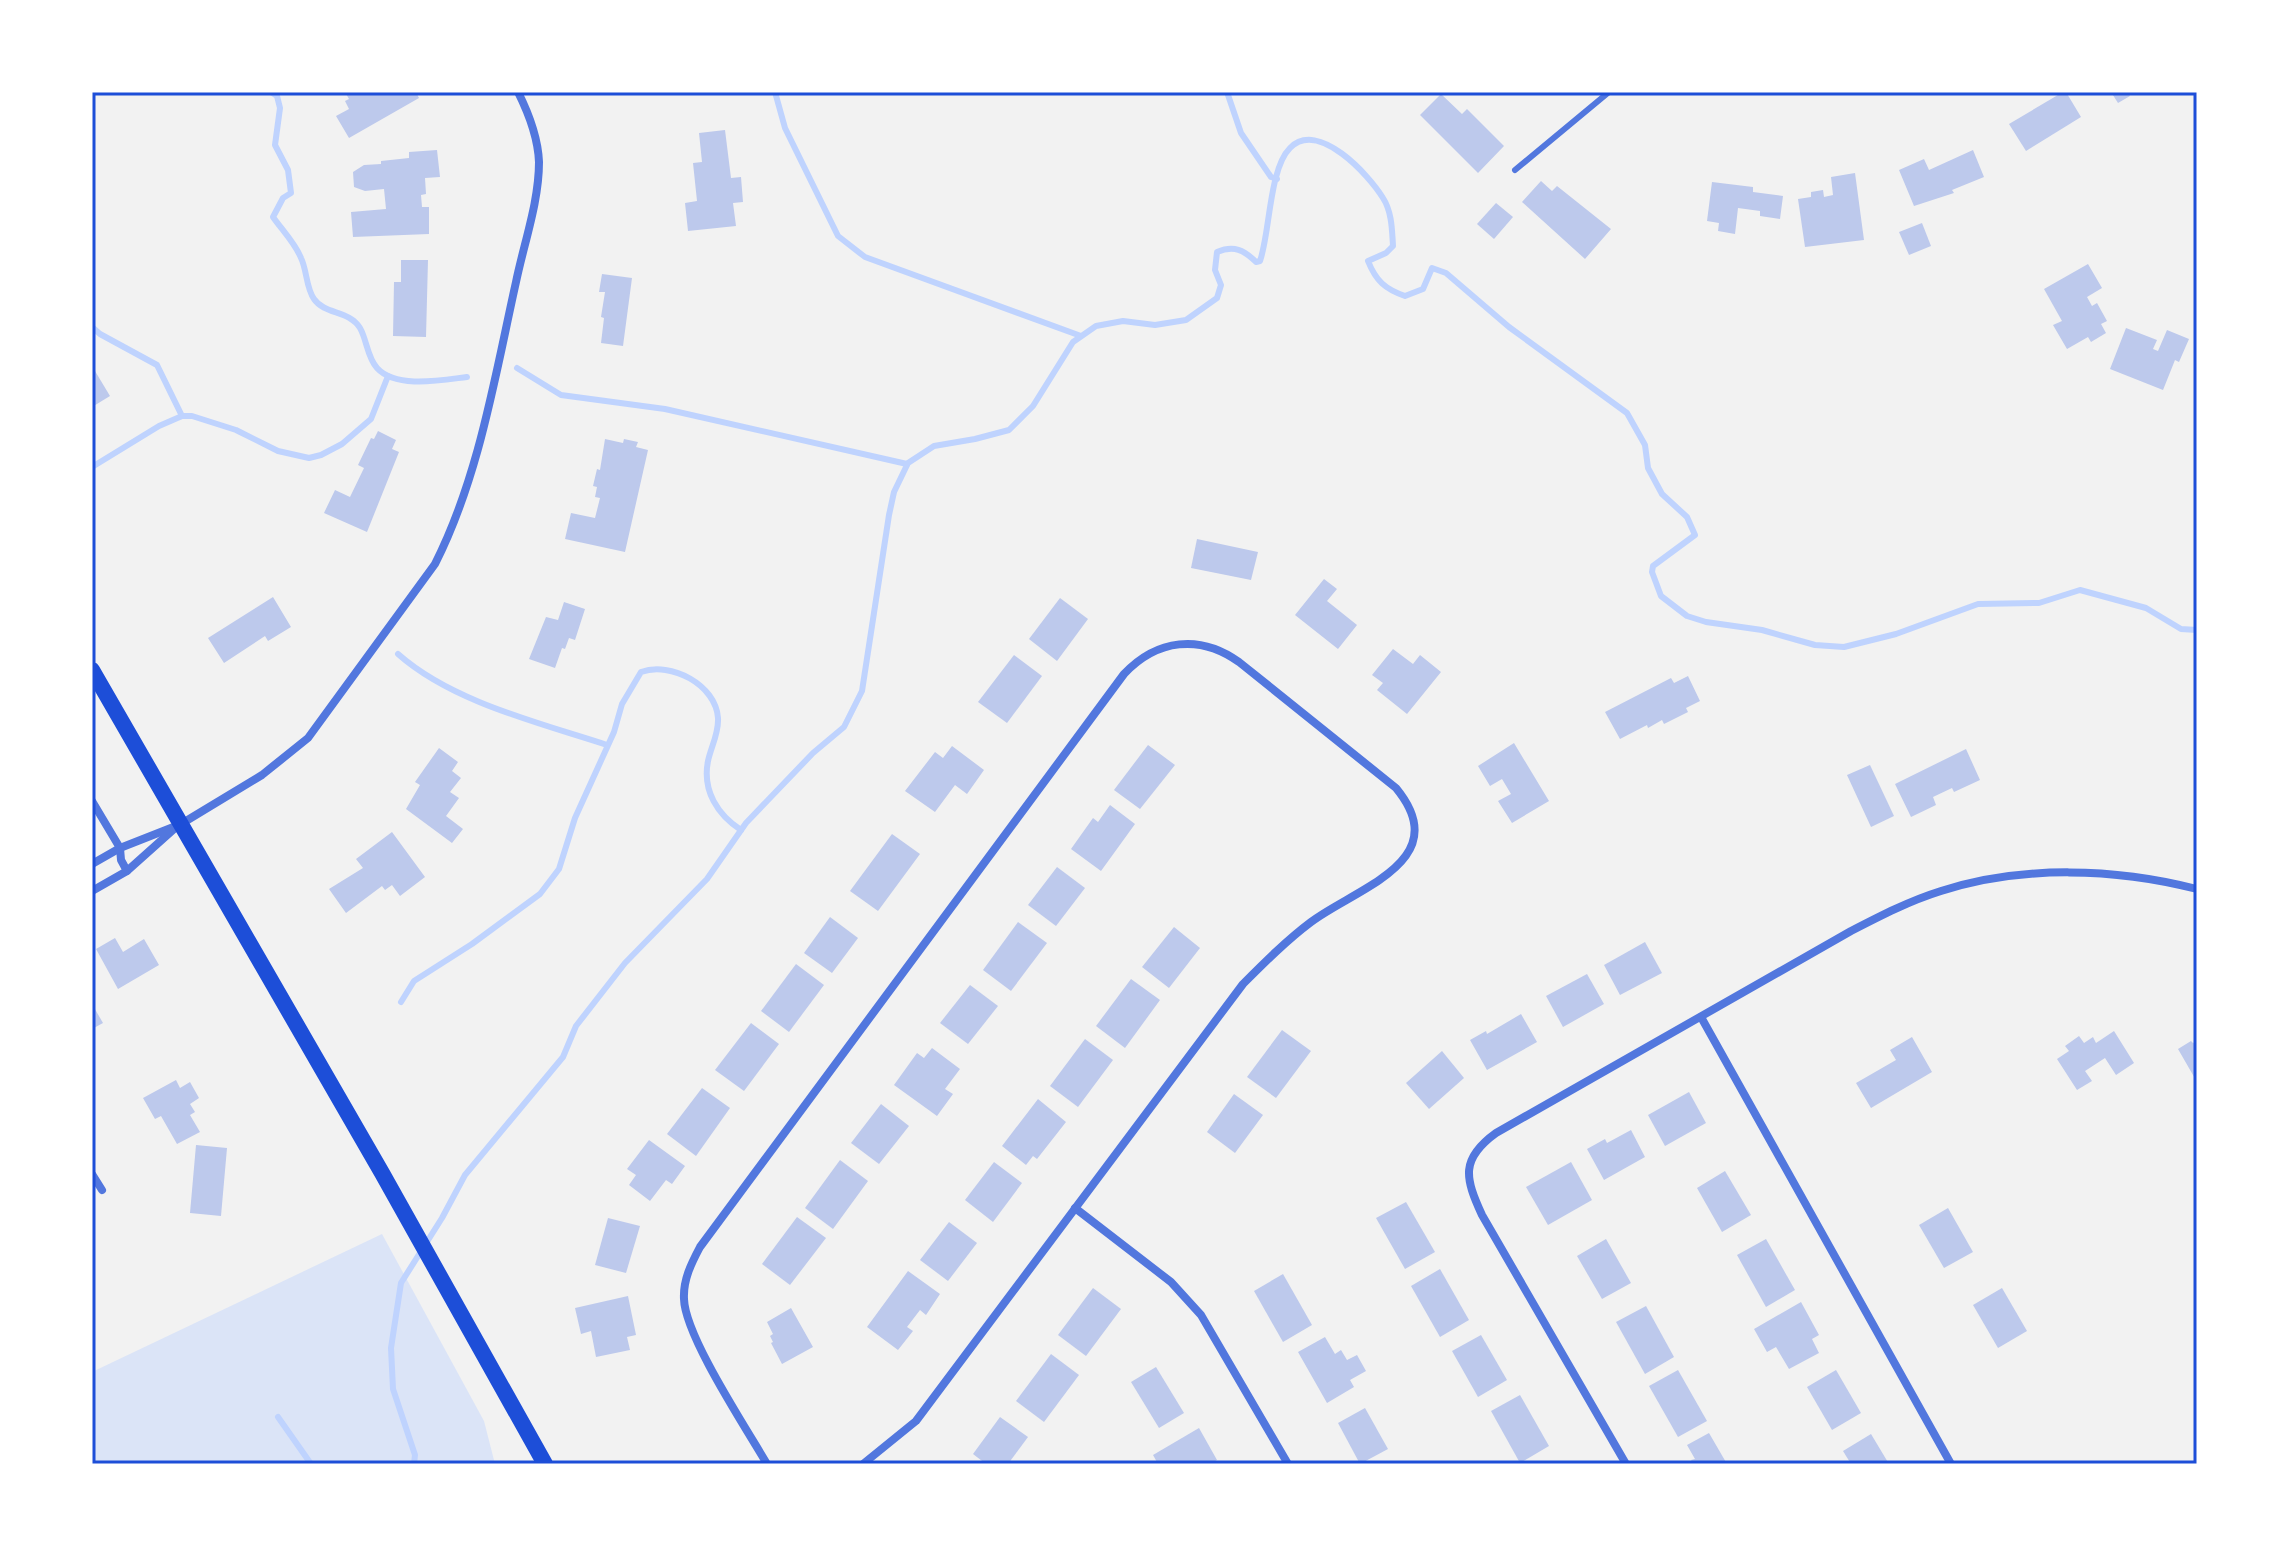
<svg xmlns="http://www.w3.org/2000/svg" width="2289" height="1556" viewBox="0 0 2289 1556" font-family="Montserrat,sans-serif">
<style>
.green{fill:#dbe4f7}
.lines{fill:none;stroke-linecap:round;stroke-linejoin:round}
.stream{stroke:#bfd3fe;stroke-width:6}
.building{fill:#bdc9ec}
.service{stroke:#5277de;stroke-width:6}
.minor{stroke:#5277de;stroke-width:8}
.secondary{stroke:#1d4ed8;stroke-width:16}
.neatline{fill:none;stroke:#1d4ed8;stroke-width:3}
</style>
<rect width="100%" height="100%" fill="#f2f2f2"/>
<polygon class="green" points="382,1234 484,1421 495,1464 92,1464 92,1372"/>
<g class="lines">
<g class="stream">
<path d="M 271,92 L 277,96 L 280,108 L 275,145 L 288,170 L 291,193 L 283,198 L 273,217 C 282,230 295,243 301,258 C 307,270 306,288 314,299 C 325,315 349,310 360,328 C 367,340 367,357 377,368 C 396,389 442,380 467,377"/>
<polyline points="775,92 785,128 838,236 865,257 1081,336"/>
<polyline points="1227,92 1241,133 1271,177 1277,179"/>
<polyline points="92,327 100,334 157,365 182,416"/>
<polyline points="517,368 561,395 665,409 907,464"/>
<polyline points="92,467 159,426 182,416 192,416 236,430 278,451 309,458 321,455 342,444 371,419 388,376"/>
<path d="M 398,654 C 452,702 540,723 607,745"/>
<path d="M 401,1002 L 414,981 L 472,944 L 540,894 L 559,869 L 575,818 L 614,732 L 622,704 L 641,672 C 671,661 716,685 718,718 C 719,733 711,747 708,761 C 702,791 718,815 741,830"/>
<polyline points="278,1417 311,1464"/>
<path d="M 414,1464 L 415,1455 L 393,1389 L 391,1348 L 401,1283 L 442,1218 L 465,1175 L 563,1057 L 576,1026 L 625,963 L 707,879 L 746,823 L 813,753 L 844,727 L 862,691 L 889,515 L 894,492 L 908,463 L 934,446 L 975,439 L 1009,430 L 1033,406 L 1073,342 L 1096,326 L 1123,321 L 1155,325 L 1186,320 L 1217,298 L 1221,285 L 1215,270 L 1217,252 C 1234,245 1244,250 1256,262 L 1260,261 C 1270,233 1269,169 1290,148 C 1318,119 1369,175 1383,198 C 1392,212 1392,230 1393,246 L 1386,253 L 1368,261 C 1376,281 1385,289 1405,296 L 1423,289 L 1432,268 L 1446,273 L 1509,327 L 1627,413 L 1645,445 L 1648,468 L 1662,494 L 1687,517 L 1695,535 L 1653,566 L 1652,572 L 1661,596 L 1687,616 L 1706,622 L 1762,630 L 1815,645 L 1844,647 L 1896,634 L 1978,604 L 2039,603 L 2080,590 L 2146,608 L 2181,629 L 2197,630"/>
</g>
</g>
<g class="building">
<polygon points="345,92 416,92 419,98 349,138 336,116 349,109 345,101 349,99"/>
<polygon points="2063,92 2066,92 2081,117 2026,151 2009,124"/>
<polygon points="2111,92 2128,92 2130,96 2118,103"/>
<polygon points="1441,94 1462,114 1467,109 1504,146 1478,173 1420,115"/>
<polygon points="725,130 731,178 741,177 743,202 733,203 736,226 688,231 685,203 697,201 693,163 702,162 699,133"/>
<polygon points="437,150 440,177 425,178 426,194 421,195 422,207 429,207 429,234 353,237 351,212 386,209 384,189 365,191 354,187 353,172 364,165 381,164 381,161 409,158 409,152"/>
<polygon points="1973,150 1984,177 1952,190 1954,193 1914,206 1899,170 1924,159 1929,170"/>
<polygon points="1855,173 1864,240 1805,247 1798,199 1811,197 1811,192 1823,190 1824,197 1833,195 1831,177"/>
<polygon points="1541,181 1552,191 1557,186 1611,229 1585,259 1522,202"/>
<polygon points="1712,182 1753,187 1753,192 1783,196 1780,219 1760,216 1760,211 1738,208 1735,234 1718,231 1719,223 1707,221"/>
<polygon points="1496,203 1513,217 1494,239 1477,224"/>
<polygon points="1922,223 1931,246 1909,255 1899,232"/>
<polygon points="401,260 428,260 426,337 393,336 394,282 401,282"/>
<polygon points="2088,264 2102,288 2087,297 2092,306 2097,303 2107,321 2101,324 2106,333 2091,342 2088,337 2067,349 2053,325 2062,321 2044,289"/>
<polygon points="602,274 632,278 623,346 601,343 604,318 601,317 605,292 599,292"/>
<polygon points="2126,328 2157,340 2153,349 2158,351 2167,330 2189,339 2179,362 2175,360 2163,390 2110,369"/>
<polygon points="92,366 110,396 92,407"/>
<polygon points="378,431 396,440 392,449 399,452 367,532 324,513 335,490 350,497 364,468 358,465 371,438 374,439"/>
<polygon points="605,439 623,443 624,439 638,442 636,447 648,450 625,552 565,539 571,513 595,518 600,498 595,497 597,487 593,486 597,469 600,470"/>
<polygon points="1197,539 1258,552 1251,580 1191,568"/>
<polygon points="1324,579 1337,589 1327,601 1357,625 1338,649 1295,615"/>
<polygon points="273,597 291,627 268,641 265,636 224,663 208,638"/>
<polygon points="1060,598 1088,619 1057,661 1029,639"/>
<polygon points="564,602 585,609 575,640 569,638 565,649 562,648 555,668 529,659 546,617 558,620"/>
<polygon points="1393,649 1413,664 1420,655 1441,672 1407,714 1377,690 1383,683 1372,675"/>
<polygon points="1014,655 1042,676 1007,723 978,702"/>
<polygon points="1688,676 1700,701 1686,708 1688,712 1664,724 1662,720 1648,728 1647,725 1620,739 1605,712 1671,678 1674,683"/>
<polygon points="1514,743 1549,801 1512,823 1498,801 1511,794 1502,779 1490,786 1478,766"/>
<polygon points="1148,745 1175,765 1140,809 1114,790"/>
<polygon points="952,746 984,770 967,794 955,785 935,812 905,791 935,752 943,758"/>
<polygon points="439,748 458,762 452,771 461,778 450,792 459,798 446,816 463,829 452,843 406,809 420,785 415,782"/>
<polygon points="1966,749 1980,780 1954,792 1952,788 1933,797 1936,805 1911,817 1895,784"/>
<polygon points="1870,765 1894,816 1871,827 1847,775"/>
<polygon points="1110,805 1135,824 1101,871 1071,849 1093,818 1098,822"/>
<polygon points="392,832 425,877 400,896 392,885 385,890 382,886 346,913 329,889 363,868 356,859"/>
<polygon points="892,834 920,854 878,911 850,891"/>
<polygon points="1057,867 1085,888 1056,926 1028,905"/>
<polygon points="830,917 858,938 832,973 804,953"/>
<polygon points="1018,922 1047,943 1011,991 983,970"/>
<polygon points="1174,927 1200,948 1169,988 1142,967"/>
<polygon points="115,938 123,952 144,939 159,965 118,989 96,949"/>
<polygon points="1645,942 1662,973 1620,995 1604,965"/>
<polygon points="796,964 824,985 789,1032 761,1011"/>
<polygon points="1587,974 1604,1004 1563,1027 1546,996"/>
<polygon points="1131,979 1160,1000 1125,1048 1096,1026"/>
<polygon points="970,985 998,1006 968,1044 940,1023"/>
<polygon points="92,1004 103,1023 92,1029"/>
<polygon points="1521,1014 1537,1042 1487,1070 1470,1040 1486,1031 1487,1034"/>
<polygon points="751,1023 779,1044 744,1091 715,1070"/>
<polygon points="1282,1030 1311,1051 1276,1098 1247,1077"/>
<polygon points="2114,1031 2134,1063 2116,1075 2105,1058 2085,1071 2092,1081 2077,1090 2057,1059 2069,1051 2065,1046 2079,1036 2084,1043 2093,1037 2096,1043"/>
<polygon points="1912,1037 1932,1072 1871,1108 1856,1083 1896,1060 1890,1050"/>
<polygon points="1085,1039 1113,1060 1078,1107 1050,1086"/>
<polygon points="2191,1041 2193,1043 2197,1041 2197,1082 2178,1049"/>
<polygon points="932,1048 960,1069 945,1089 953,1094 937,1116 894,1085 917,1053 924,1058"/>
<polygon points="1442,1051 1464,1078 1429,1109 1406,1083"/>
<polygon points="176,1080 180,1088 190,1082 199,1098 190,1104 195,1112 190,1115 200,1132 177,1144 161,1116 155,1119 143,1098"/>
<polygon points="702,1088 730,1108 696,1156 667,1134"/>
<polygon points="1689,1092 1706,1123 1665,1146 1648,1115"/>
<polygon points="1234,1094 1263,1115 1235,1153 1207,1132"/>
<polygon points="1038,1099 1066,1122 1037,1159 1033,1156 1026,1165 1002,1146"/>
<polygon points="881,1104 909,1126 879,1164 851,1143"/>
<polygon points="1631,1130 1645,1157 1604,1180 1587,1149 1605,1139 1607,1143"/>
<polygon points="649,1140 685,1166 672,1184 666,1180 650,1201 629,1185 636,1175 627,1169"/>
<polygon points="196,1145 227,1148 221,1216 190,1213"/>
<polygon points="840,1160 868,1181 833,1229 805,1208"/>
<polygon points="994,1162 1022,1183 993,1222 965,1200"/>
<polygon points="1571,1162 1592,1200 1548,1225 1526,1187"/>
<polygon points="1725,1171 1751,1215 1722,1232 1697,1188"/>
<polygon points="1406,1202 1435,1252 1405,1269 1376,1218"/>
<polygon points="1948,1208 1973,1252 1944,1268 1919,1225"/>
<polygon points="797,1217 826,1238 790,1285 762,1264"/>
<polygon points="608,1218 640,1226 626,1273 595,1265"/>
<polygon points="949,1222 977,1243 948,1281 920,1260"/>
<polygon points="1606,1239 1631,1283 1602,1299 1577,1256"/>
<polygon points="1766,1239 1795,1290 1766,1307 1737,1255"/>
<polygon points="1440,1269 1469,1320 1440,1337 1411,1286"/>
<polygon points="908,1271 940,1294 926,1315 920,1310 907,1327 913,1331 898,1350 867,1327"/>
<polygon points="1283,1274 1312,1325 1283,1342 1254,1291"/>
<polygon points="1093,1288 1121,1309 1086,1356 1058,1335"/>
<polygon points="2002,1288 2027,1331 1998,1348 1973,1305"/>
<polygon points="628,1296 636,1335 627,1337 630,1350 596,1357 591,1331 581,1334 575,1308"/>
<polygon points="1801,1302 1819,1335 1812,1339 1819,1353 1789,1369 1776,1347 1767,1352 1754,1329"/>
<polygon points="1646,1306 1674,1357 1645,1374 1616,1322"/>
<polygon points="791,1308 813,1347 782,1364 771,1343 773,1342 770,1336 773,1334 767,1322"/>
<polygon points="1481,1335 1507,1380 1478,1397 1452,1351"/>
<polygon points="1325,1337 1335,1354 1341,1350 1347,1360 1357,1355 1366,1371 1350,1380 1354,1387 1327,1403 1298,1352"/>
<polygon points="1051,1354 1079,1375 1044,1422 1016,1401"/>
<polygon points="1156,1367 1184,1413 1159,1428 1131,1382"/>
<polygon points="1678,1370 1707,1421 1678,1437 1649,1386"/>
<polygon points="1836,1370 1861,1413 1832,1430 1807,1387"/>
<polygon points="1520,1395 1549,1446 1520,1463 1491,1411"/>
<polygon points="1365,1408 1388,1449 1360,1464 1338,1423"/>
<polygon points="1000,1417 1028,1437 1008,1464 986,1464 973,1454"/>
<polygon points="1199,1428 1217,1460 1210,1464 1158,1464 1153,1455"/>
<polygon points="1709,1433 1727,1464 1694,1464 1691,1460 1695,1459 1687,1445"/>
<polygon points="1871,1434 1889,1464 1851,1464 1843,1451"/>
</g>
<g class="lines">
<polyline class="service" points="1515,170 1609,92"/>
<g class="minor">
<polyline points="92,801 120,848 121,860 127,871"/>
<path d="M 92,864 L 120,848 L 181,824 L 262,775 L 308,738 L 435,564 C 479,477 495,376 516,282 C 524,243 539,202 539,162 C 538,137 529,114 518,92"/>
<polyline points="92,891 127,871 174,829"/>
<polyline points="1701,1017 1951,1464"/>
<polyline points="92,1174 102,1190"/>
<polyline points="1075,1208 1171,1282 1201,1315 1288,1464"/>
<path d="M 767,1464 C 746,1428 685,1336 684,1299 C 683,1280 691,1264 700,1247 L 1124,674 C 1157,639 1200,634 1239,662 L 1396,788 C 1456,861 1356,888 1311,922 C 1287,940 1265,962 1243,984 L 916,1421 L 863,1464"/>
<path d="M 1626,1464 L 1482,1215 C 1465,1178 1460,1159 1496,1133 L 1851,931 C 1880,916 1909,901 1941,891 C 2022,865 2116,868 2197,889"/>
</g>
<polyline class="secondary" points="92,670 382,1173 545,1464"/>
</g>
<rect width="2289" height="1556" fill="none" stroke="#ffffff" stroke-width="188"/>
<rect x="94" y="94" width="2101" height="1368" class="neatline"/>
</svg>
